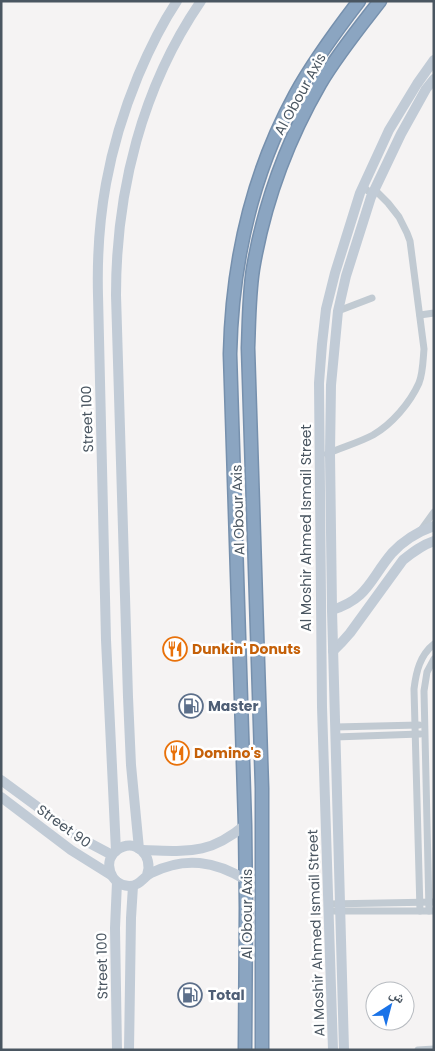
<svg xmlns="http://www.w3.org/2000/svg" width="435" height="1051" viewBox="0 0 435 1051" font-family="Poppins,'Noto Naskh Arabic',sans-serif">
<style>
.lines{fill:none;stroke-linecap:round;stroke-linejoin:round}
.highway-casing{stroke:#7690ad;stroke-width:15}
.street{stroke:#c1cad2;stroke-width:7}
.secondary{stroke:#c1cbd6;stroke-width:10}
.highway{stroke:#8ba5c1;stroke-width:12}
.labels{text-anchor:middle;stroke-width:5;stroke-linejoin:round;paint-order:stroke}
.street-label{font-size:14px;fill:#4a5661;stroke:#fff}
.food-label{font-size:14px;font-weight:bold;fill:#c56008;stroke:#fff;text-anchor:start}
.service-label{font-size:14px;font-weight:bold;fill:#4e5e75;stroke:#fff;text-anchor:start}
</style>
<rect width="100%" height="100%" fill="#f5f3f3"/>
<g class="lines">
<g class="highway-casing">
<g id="highway">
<path d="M 245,1050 L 246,908 L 245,825 L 230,354 C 232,263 251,176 295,95 C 313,62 336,31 359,1"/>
<path d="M 262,1050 L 262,788 L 248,348 C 249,322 249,295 253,269 C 264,204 287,141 320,84 C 337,55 359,28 380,1"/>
</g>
</g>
<g class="street">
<polyline points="338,311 372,298"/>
<polyline points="420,315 434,313"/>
<path d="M 327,454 C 342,447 358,443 373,435 C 392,424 410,403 419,383 C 423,373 423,360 424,349 L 410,241 L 407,233 L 399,217 L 388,203 L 378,193 L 368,191 L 363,186"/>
<polyline points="421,530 434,512"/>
<polyline points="335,727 419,725"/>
<polyline points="335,737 420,734"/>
<polyline points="329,904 434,902"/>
<polyline points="329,911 434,911"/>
<path d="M 420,911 L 414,689 C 416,672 420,655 434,644"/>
<polyline points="429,911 424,691 427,672 434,659"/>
<polyline points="418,1050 434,1049"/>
</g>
<g class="secondary">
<path d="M 332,610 C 368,599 370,579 392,553 C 404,540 417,532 434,526"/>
<path d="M 333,651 L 342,642 L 350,633 L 403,560 C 413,552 422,545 434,541"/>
<polyline points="1,780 80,838 112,855"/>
<polyline points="1,797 71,850 111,875"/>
<path d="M 139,849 L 131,765 L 128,697 L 116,295 C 116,191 142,87 201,1"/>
<path d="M 142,850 C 187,851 208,856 245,825"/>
<path d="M 116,851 L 106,640 L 98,295 C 96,217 108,149 138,76 C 149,50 161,25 177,1"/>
<path d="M 147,875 C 154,855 135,837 117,850 C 102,861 110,885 129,886 C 140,886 143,877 151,873 C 185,856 215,861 246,880"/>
<polyline points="117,882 115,928 117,1050"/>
<polyline points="129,1050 131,918 133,886"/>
<polyline points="333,1050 322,707 319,383 322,344 326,309 335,273 360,193 389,130 417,84 434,60"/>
<polyline points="344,1050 332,610 330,453 331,385 338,311 346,276 371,197 401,134 426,89 434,79"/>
</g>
<use href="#highway" class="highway"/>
</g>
<defs>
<g id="restaurant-ring" transform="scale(1.25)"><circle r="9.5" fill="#fff" stroke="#e8710a" stroke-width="1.5"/><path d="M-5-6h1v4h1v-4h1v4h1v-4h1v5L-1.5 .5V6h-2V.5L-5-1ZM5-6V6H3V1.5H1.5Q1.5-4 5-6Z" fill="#e8710a"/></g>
<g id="fuel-ring" transform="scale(1.25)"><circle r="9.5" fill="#fff" stroke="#5c6f8a" stroke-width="1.5"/><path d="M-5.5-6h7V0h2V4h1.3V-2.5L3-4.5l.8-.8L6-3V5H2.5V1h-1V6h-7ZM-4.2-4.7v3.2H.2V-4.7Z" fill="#5c6f8a"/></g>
</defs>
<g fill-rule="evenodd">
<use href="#restaurant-ring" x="175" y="649"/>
<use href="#fuel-ring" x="191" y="706"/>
<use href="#restaurant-ring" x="177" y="753"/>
<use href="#fuel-ring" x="190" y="995"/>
</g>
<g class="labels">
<g class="street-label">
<text transform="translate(300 94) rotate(-61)" y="5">Al Obour Axis</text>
<text transform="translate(87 419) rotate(-92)" y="5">Street 100</text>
<text transform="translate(238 510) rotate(-92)" y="5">Al Obour Axis</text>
<text transform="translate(306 528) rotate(-90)" y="5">Al Moshir Ahmed Ismail Street</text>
<text transform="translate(64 826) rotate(36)" y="5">Street 90</text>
<text transform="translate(247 914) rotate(-90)" y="5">Al Obour Axis</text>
<text transform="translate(316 933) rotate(-92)" y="5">Al Moshir Ahmed Ismail Street</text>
<text transform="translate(102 966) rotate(-91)" y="5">Street 100</text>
</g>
<g class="food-label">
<text x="192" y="654">Dunkin' Donuts</text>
<text x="194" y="758">Domino's</text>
</g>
<g class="service-label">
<text x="208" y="711">Master</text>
<text x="208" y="1000">Total</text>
</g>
</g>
<rect width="435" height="1051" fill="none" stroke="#4a5661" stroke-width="5"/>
<g transform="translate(390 1006) rotate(36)"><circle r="24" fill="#ffffff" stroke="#b7bbc0"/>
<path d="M0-4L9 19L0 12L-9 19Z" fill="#1a73e8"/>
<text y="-8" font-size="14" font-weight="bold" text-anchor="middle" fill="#4a5661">ش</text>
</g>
</svg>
